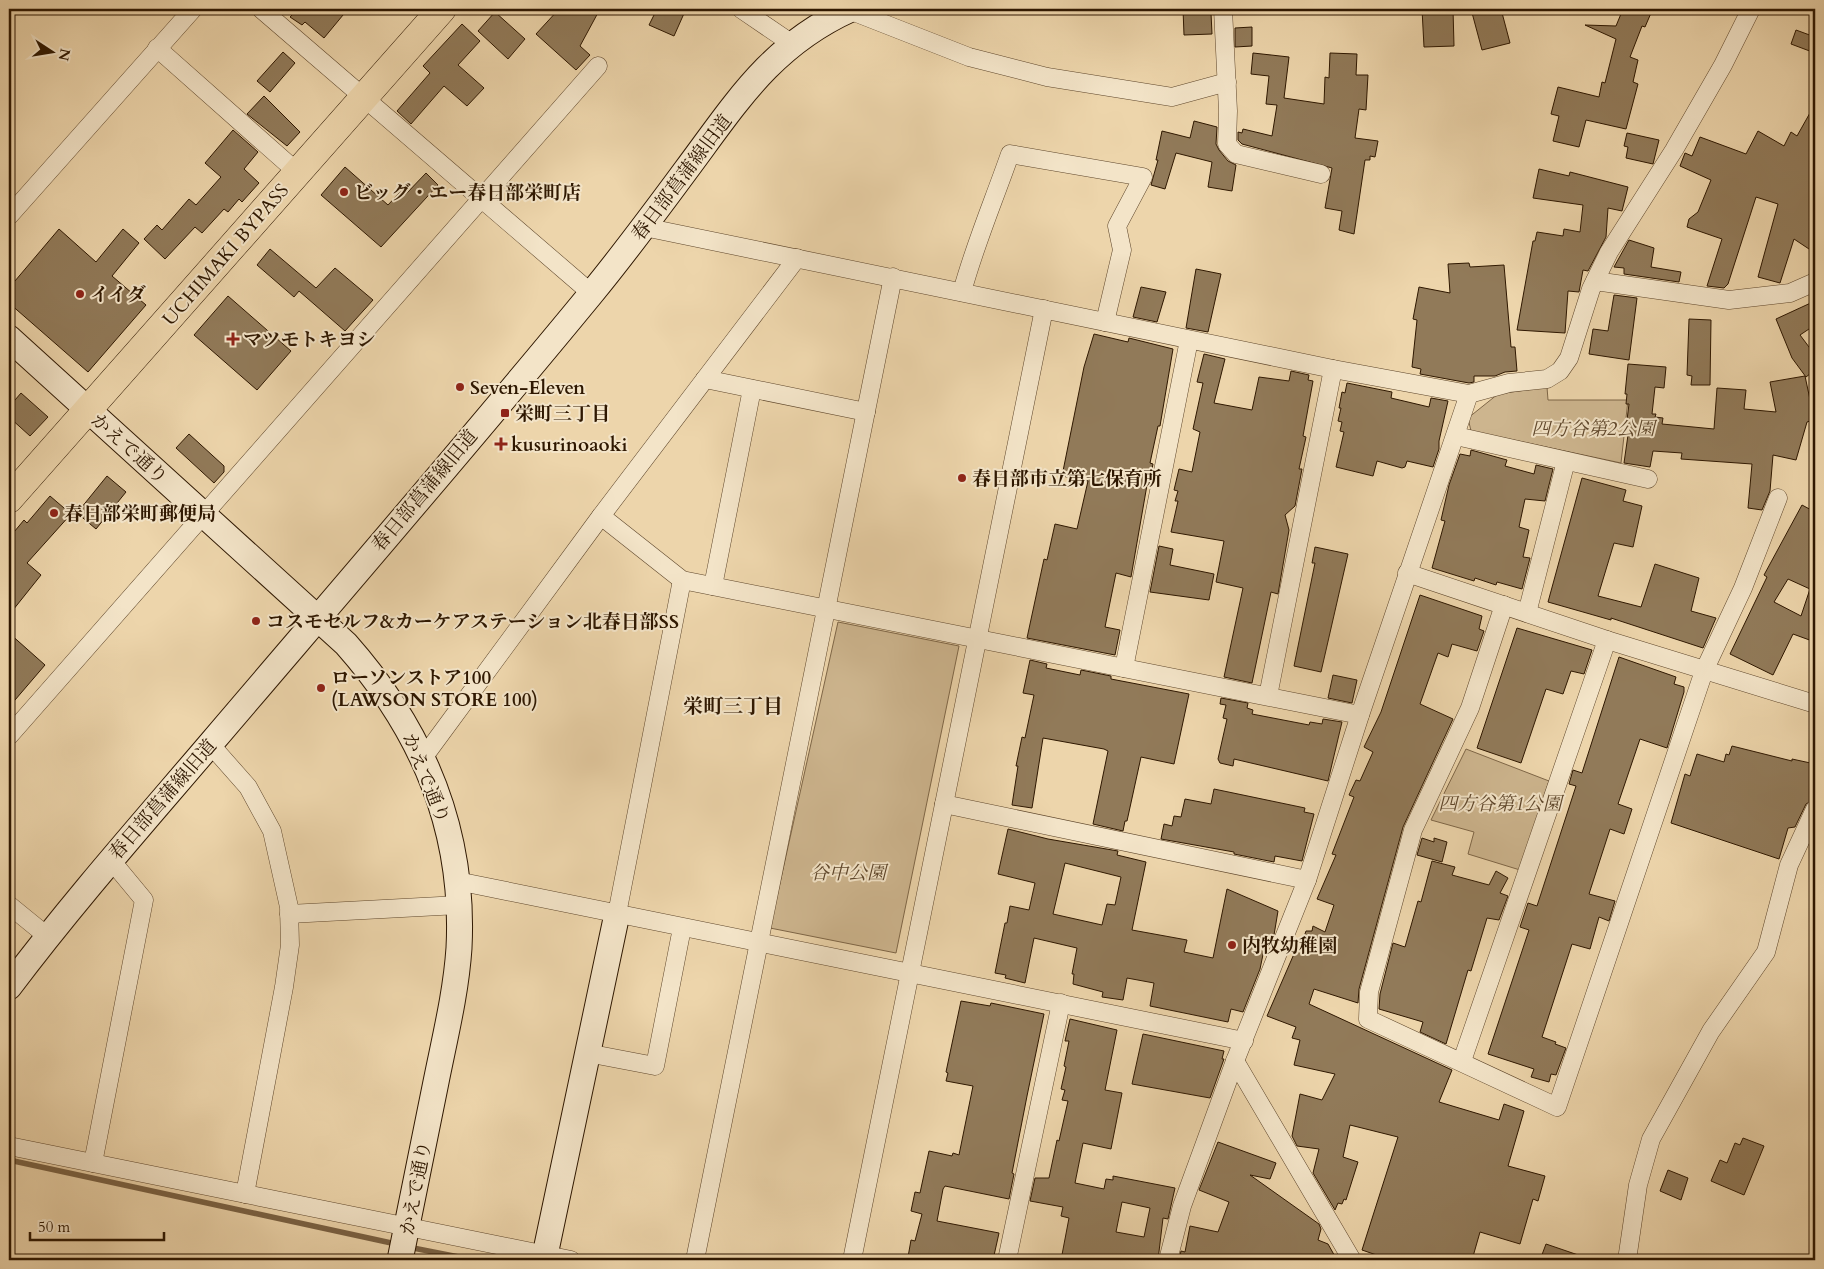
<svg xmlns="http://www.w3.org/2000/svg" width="1824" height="1269" viewBox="0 0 1824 1269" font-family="Cardo,'Noto Serif JP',serif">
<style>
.green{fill:#cdb58e;stroke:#7e6647}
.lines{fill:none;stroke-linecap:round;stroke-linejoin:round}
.stream{stroke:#7a6244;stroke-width:5.5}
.building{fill:#917a59;stroke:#2e1700;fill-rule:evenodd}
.street-casing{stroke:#5e462b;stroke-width:19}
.secondary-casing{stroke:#2e1700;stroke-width:27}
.primary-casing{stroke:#2e1700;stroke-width:29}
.street{stroke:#f3e4c8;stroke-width:18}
.secondary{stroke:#f3e4c8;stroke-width:25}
.primary{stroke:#edd5ab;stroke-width:28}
.poi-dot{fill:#8f2418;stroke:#f3e4c8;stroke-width:2}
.labels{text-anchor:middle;stroke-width:4;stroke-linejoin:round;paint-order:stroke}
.street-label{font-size:19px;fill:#2e1700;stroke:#f3e4c8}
.poi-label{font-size:19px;font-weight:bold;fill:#2e1700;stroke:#f3e4c8;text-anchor:start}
.park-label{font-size:19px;font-style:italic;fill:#5e462b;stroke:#f3e4c8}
.neighbourhood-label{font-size:20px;font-weight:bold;fill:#2e1700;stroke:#f3e4c8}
</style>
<rect width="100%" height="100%" fill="#edd5ab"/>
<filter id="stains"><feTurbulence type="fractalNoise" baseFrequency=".004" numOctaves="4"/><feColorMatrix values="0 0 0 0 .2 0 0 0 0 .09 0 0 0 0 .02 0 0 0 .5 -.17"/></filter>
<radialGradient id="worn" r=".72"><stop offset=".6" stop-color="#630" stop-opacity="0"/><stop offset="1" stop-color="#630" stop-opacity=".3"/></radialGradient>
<g class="green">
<polygon points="1547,387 1548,400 1628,400 1621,463 1471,431 1468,418 1498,394"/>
<polygon points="838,622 959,646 896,953 770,928"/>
<polygon points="1466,749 1549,781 1520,870 1468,854 1474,832 1431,820"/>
</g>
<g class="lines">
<g class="stream">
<polyline points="9,1160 396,1244"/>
<polyline points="408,1247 474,1260"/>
</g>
</g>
<g class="building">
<polygon points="289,9 348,9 324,38 305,22 302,25 290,17 294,13"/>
<polygon points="559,9 600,9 580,46 590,55 576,70 536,34"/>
<polygon points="657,9 686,9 674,36 649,25"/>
<polygon points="1183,9 1209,9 1209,13 1211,13 1212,34 1184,35"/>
<polygon points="1422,9 1453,9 1454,46 1424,47"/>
<polygon points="1471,9 1501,9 1510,43 1482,50"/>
<polygon points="1623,9 1640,9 1651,13 1645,27 1642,26 1630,57 1638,60 1633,82 1638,84 1626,129 1586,120 1579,147 1553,141 1559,116 1551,114 1558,87 1599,97 1602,82 1605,83 1616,39 1585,25 1616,26"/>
<polygon points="495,12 525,39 508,59 478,31"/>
<polygon points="462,24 480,41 458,65 484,88 467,106 444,86 411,124 397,111 430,73 423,66"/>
<polygon points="1252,27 1252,46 1235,47 1235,28"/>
<polygon points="1796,30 1815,37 1815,53 1791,44"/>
<polygon points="283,52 295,63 270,92 257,81"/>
<polygon points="1253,53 1289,57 1284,98 1324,104 1325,77 1329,78 1330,53 1357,54 1356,75 1368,75 1366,110 1359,109 1355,138 1378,141 1375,157 1370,156 1370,160 1365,160 1354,234 1339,230 1342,211 1325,208 1332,168 1242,144 1238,140 1238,132 1242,133 1243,129 1272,136 1277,105 1266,104 1269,76 1251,74"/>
<polygon points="264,96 300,132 287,146 247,114"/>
<polygon points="1815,104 1815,253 1794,239 1780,283 1758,277 1778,204 1756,197 1728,284 1724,288 1707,286 1722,239 1687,227 1689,219 1698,212 1711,180 1680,166 1685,153 1692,156 1700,137 1746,154 1758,131 1784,146 1791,132 1797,136"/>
<polygon points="1194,121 1217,127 1216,144 1219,150 1228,161 1236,165 1232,191 1208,187 1212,162 1176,153 1165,189 1151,185 1158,160 1156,160 1162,131 1190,138"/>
<polygon points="233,130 258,152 244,169 259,183 242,202 239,199 228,212 224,209 202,233 195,227 165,259 144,239 157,225 162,230 189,199 196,205 221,177 205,163"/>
<polygon points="1627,133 1659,140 1653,164 1626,158 1628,147 1624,146"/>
<polygon points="345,167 388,205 401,191 405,195 426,173 438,185 381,247 321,195"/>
<polygon points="1539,169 1569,176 1570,172 1628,187 1622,211 1608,208 1606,237 1588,271 1583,270 1579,292 1568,291 1565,333 1517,330 1533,241 1535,241 1537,232 1563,236 1564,229 1580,232 1583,205 1533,198"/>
<polygon points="59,229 96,262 123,229 139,243 112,276 146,305 88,372 9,303 9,288"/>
<polygon points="1629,240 1654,248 1651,267 1681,272 1679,282 1624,274 1624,268 1614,267"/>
<polygon points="270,249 316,288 335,268 373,300 345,331 299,291 294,297 257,265"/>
<polygon points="1469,263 1470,267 1504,265 1511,347 1515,347 1517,371 1505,372 1495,376 1474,376 1474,382 1469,383 1420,374 1421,369 1412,367 1417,320 1413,319 1419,287 1450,293 1448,264"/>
<polygon points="1196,269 1221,274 1208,332 1186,328"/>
<polygon points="1141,287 1166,292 1157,322 1133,317"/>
<polygon points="1614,295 1637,298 1629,360 1589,354 1593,329 1608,331"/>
<polygon points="228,296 291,351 257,390 194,335"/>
<polygon points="1815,301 1815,325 1800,335 1815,355 1815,370 1806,377 1792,358 1776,319"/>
<polygon points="1689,319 1711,320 1710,385 1691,385 1692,376 1687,375"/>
<polygon points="1094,334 1128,342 1129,338 1173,349 1160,426 1158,426 1150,463 1153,464 1149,485 1147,485 1131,577 1116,573 1105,627 1120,630 1115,655 1027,638 1044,559 1047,560 1055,524 1077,529 1088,481 1062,476 1084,367"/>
<polygon points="1204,354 1225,359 1214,403 1252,410 1259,377 1289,381 1291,371 1309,375 1308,380 1313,381 1303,436 1306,437 1299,469 1302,469 1295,506 1285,515 1289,530 1278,594 1271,592 1252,683 1224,677 1243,588 1216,582 1224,541 1171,532 1178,501 1175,501 1178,491 1174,490 1179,469 1192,472 1200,432 1193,429 1203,383 1197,382"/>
<polygon points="1628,364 1666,367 1664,388 1655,387 1652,414 1656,414 1655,417 1663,418 1662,424 1714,429 1717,388 1746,390 1744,409 1776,412 1770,382 1805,376 1812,409 1810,409 1810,421 1807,422 1796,460 1773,455 1770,491 1762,510 1748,508 1752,464 1681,459 1682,453 1653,451 1650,467 1624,463 1629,428 1626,428 1629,404 1626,404 1627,394 1625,394"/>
<polygon points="1347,383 1392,392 1391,398 1429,407 1431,398 1448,401 1439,441 1439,449 1433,467 1407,461 1405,467 1402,468 1377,461 1373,476 1336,467 1344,432 1340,431 1342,422 1338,421 1341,408 1339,408 1342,392 1345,393"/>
<polygon points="21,393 48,417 30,436 9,417 9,407"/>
<polygon points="189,434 224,466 224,472 214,483 176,448"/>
<polygon points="1471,450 1507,460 1505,466 1534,474 1536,465 1553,469 1545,501 1525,499 1519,527 1529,530 1523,557 1530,558 1522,589 1497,582 1496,585 1475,578 1474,581 1432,568 1443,528 1445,521 1441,520 1449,485 1460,454 1470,456"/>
<polygon points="107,476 126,492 96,529 77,513"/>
<polygon points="1582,478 1626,490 1623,501 1642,506 1633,547 1614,543 1598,596 1641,607 1655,564 1699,578 1691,611 1716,618 1703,648 1611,618 1611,620 1548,602"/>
<polygon points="50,496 71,514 27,563 41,575 9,615 9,538 24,520 27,523"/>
<path d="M 1802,505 L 1815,512 L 1815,530 L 1811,538 L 1815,539 L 1815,642 L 1793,634 L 1773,675 L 1730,654 L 1767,577 L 1764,575 ZM 1788,579 L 1810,589 L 1801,616 L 1774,602 Z"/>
<polygon points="1159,546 1173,549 1170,565 1214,574 1209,600 1150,592"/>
<polygon points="1315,547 1348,554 1321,672 1294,666 1315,563 1312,563"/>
<polygon points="1420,595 1482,616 1479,629 1484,631 1477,651 1452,644 1448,657 1438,653 1420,704 1453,719 1403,827 1359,989 1358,1003 1314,989 1309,1004 1452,1070 1439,1102 1499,1120 1504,1104 1524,1111 1508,1166 1545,1176 1538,1201 1533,1199 1520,1244 1480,1232 1472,1260 1391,1260 1362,1250 1398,1137 1350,1125 1343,1157 1358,1162 1346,1200 1344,1199 1342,1204 1338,1203 1335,1210 1313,1173 1319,1149 1297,1146 1292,1136 1300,1094 1322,1100 1335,1074 1294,1065 1300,1040 1292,1038 1296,1027 1267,1016 1297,947 1300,948 1306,931 1312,931 1313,926 1325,932 1334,905 1317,899 1336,855 1332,854 1354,797 1349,795 1356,780 1360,781 1373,752 1364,747 1381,712"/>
<polygon points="1517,628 1592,650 1584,674 1571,671 1563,694 1546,689 1521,763 1477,748"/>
<polygon points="9,633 45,665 9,707"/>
<polygon points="1619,657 1676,677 1674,684 1684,687 1684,692 1667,748 1640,739 1618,804 1632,809 1624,834 1610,829 1589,894 1615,901 1609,921 1599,917 1590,949 1572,944 1542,1037 1556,1042 1555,1044 1566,1048 1556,1075 1551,1074 1549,1082 1531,1077 1534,1069 1488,1054 1529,930 1520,927 1528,903 1537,906 1576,786 1569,784 1573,770 1582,773"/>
<polygon points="1030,660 1047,664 1046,668 1080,675 1081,670 1111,676 1111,679 1189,694 1174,764 1141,757 1127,821 1125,821 1123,831 1093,824 1108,751 1104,749 1043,738 1032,808 1012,805 1018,766 1016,766 1022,737 1025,738 1034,695 1023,693"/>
<polygon points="1333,675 1357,680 1352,703 1328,698"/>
<polygon points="1221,698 1248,703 1247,708 1253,710 1252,714 1309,725 1310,722 1322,724 1323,719 1342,722 1328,781 1234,759 1233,766 1220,763 1218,759 1227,719 1223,718 1226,705 1220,704"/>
<polygon points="1732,746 1792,761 1792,759 1815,764 1812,782 1815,783 1815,799 1806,804 1795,827 1788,828 1779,859 1671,823 1685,774 1690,776 1697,754 1724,762 1726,754 1729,755"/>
<polygon points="1214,789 1305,808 1304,812 1314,814 1302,861 1275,856 1274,862 1234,854 1234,852 1161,839 1164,824 1172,826 1174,816 1181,817 1185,799 1211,804"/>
<path d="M 1008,829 L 1048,839 L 1118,851 L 1117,855 L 1146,862 L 1132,930 L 1187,940 L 1184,952 L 1213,958 L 1227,889 L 1278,911 L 1274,935 L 1271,941 L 1266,940 L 1260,969 L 1243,1012 L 1231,1009 L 1228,1022 L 1150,1006 L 1154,983 L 1127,978 L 1123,1000 L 1102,997 L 1103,992 L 1073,984 L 1074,974 L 1072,974 L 1077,948 L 1034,938 L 1025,983 L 1005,978 L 1006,975 L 995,973 L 1005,923 L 1007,923 L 1010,906 L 1029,910 L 1035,883 L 998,874 ZM 1065,863 L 1121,877 L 1115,905 L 1107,904 L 1102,925 L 1053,914 Z"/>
<polygon points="1422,838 1434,842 1434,838 1447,842 1442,862 1417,855"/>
<polygon points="1432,861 1455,867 1452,875 1489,885 1496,871 1508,878 1500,893 1508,896 1499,920 1487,918 1471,971 1468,970 1446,1044 1420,1032 1423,1022 1379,1009 1380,994 1393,943 1405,947 1418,901 1421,902"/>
<polygon points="961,1001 990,1006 991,1003 1044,1014 1027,1096 1012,1173 1014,1174 1009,1199 945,1186 943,1189 937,1221 999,1233 993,1260 909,1260 908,1257 911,1240 915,1241 922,1214 911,1211 915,1192 920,1193 929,1151 952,1156 953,1153 959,1155 973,1086 946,1081 948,1073 946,1072"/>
<path d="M 1070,1019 L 1117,1030 L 1105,1090 L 1122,1093 L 1111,1149 L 1083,1143 L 1075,1183 L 1104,1189 L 1106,1179 L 1113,1180 L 1113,1176 L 1175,1188 L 1168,1219 L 1163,1218 L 1158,1260 L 1123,1258 L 1122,1260 L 1061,1260 L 1069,1218 L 1061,1216 L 1063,1207 L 1030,1201 L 1035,1178 L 1049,1178 L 1057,1140 L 1059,1141 L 1068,1101 L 1062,1100 L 1065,1090 L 1061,1089 L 1066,1067 L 1064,1066 L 1069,1041 L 1065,1041 ZM 1122,1202 L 1150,1208 L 1144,1237 L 1116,1232 Z"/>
<polygon points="1143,1034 1224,1051 1222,1059 1224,1059 1210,1098 1132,1084"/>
<polygon points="1743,1138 1764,1146 1744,1195 1711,1181 1720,1160 1727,1163 1735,1143 1740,1145"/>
<polygon points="1218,1142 1276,1163 1270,1179 1250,1175 1319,1224 1321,1229 1318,1240 1328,1244 1337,1260 1179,1260 1181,1251 1185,1252 1190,1226 1218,1232 1229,1202 1199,1190"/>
<polygon points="1668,1170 1688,1178 1681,1200 1660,1191"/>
<polygon points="1546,1244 1587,1258 1587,1260 1540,1260"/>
</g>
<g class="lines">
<g class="street-casing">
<g id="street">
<polyline points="261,9 591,293"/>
<polyline points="741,9 791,43"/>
<polyline points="1223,9 1228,111 1227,144 1236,154 1321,174"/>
<polyline points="849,10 969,57 1047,77 1172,97 1227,82"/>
<polyline points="157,48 297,172"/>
<polyline points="9,216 193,9"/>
<polyline points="644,227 1333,369 1469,394 1509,383 1547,379 1560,371 1569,358 1591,289 1609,252 1674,150 1723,65 1751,9"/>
<polyline points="1595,281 1729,300 1790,293 1815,282"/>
<path d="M 962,292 C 975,244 994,200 1010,154 L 1143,177 L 1117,226 L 1122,250 L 1105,322"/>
<polyline points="705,379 866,412"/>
<polyline points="1456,436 1648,479"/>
<polyline points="601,516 682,580 1360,715"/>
<polyline points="1407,573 1607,640 1815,704"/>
<polyline points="713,586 752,389"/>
<polyline points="1504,605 1470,708 1413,830 1369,992 1368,1019 1557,1107 1704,671 1743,588 1778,498"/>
<polyline points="1527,613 1566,461"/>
<polyline points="1124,668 1189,340"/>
<polyline points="1268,696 1333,369"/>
<polyline points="9,736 598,66"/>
<polyline points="210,744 248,787 272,831 289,907 290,945 284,987 245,1194"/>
<polyline points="423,758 601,516 797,258"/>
<polyline points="944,804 1307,880"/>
<polyline points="457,881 1244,1041"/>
<polyline points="9,905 47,936"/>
<polyline points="289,914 459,905"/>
<polyline points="617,914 682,580"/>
<polyline points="587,1053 655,1066 682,928"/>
<polyline points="1235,1061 1352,1260"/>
<polyline points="1462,1061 1607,640"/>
<polyline points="9,1146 571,1260"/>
<polyline points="93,1163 144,900 110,859"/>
<polyline points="695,1260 893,277"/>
<polyline points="852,1260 1044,309"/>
<polyline points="1007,1260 1061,1003"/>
<polyline points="1168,1260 1182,1206 1235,1061 1307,880 1360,715 1469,394"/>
<polyline points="1627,1260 1638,1185 1651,1139 1711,1031 1766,952 1789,865 1815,809"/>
</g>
</g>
<g class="secondary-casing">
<g id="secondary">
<path d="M 9,338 L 346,644 C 423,731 465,830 459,948 C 456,993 445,1037 436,1082 C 424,1141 412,1201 400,1260"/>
<path d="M 9,987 C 73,902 143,823 212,742 C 339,593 467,445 591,294 C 624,254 655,212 686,170 C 736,103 771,45 851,9"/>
<polyline points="545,1255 617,914"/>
</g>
</g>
<g class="primary-casing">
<polyline id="primary" points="9,499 442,9"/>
</g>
<use href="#street" class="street"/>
<use href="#secondary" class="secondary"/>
<use href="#primary" class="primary"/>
</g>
<g class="poi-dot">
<circle cx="344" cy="192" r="5"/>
<circle cx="80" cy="294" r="5"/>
<path d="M230.5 331.5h5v5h5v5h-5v5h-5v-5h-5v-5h5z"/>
<circle cx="460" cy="387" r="5"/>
<rect x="500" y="408" width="10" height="10" rx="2.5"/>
<path d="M498.5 436.5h5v5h5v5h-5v5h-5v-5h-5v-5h5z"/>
<circle cx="962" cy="478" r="5"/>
<circle cx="54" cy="513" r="5"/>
<circle cx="256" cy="621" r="5"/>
<circle cx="321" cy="688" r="5"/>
<circle cx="1232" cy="945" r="5"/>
</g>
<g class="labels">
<g class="street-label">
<text transform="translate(681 177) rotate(-53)" y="7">春日部菖蒲線旧道</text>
<text transform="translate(225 254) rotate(-49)" y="7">UCHIMAKI BYPASS</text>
<text transform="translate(130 448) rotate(42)" y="7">かえで通り</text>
<text transform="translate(424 490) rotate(-50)" y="7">春日部菖蒲線旧道</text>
<text transform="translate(427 778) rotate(68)" y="7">かえで通り</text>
<text transform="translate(162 799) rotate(-49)" y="7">春日部菖蒲線旧道</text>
<text transform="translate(415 1188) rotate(-79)" y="7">かえで通り</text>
</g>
<g class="poi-label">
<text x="354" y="199">ビッグ・エー春日部栄町店</text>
<text x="90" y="301">イイダ</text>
<text x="243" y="346">マツモトキヨシ</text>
<text x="470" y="394">Seven-Eleven</text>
<text x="515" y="420">栄町三丁目</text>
<text x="511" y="451">kusurinoaoki</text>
<text x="972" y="485">春日部市立第七保育所</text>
<text x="64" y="520">春日部栄町郵便局</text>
<text x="266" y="628">コスモセルフ&amp;カーケアステーション北春日部SS</text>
<text x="331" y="684">ローソンストア100<tspan x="331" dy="22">(LAWSON STORE 100)</tspan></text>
<text x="1242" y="952">内牧幼稚園</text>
</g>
<g class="park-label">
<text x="1593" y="435">四方谷第2公園</text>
<text x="1500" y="810">四方谷第1公園</text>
<text x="848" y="879">谷中公園</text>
</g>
<g class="neighbourhood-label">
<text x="733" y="713">栄町三丁目</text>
</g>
</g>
<rect width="1824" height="1269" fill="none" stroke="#edd5ab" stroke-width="30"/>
<rect x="10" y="10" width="1804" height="1249" fill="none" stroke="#2e1700" stroke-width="2.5"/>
<rect x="15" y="15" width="1794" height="1239" fill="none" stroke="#2e1700"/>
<g transform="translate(52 52) rotate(102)" stroke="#f3e4c8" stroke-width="4" paint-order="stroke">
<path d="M0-4L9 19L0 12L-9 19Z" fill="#2e1700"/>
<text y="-8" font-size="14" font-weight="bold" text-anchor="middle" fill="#2e1700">N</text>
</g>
<path d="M30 1232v8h134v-8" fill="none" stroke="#2e1700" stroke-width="2.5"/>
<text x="38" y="1232" font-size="15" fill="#2e1700" stroke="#f3e4c8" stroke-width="4" paint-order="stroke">50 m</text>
<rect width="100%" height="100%" filter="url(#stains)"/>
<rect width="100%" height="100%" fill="url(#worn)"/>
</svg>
